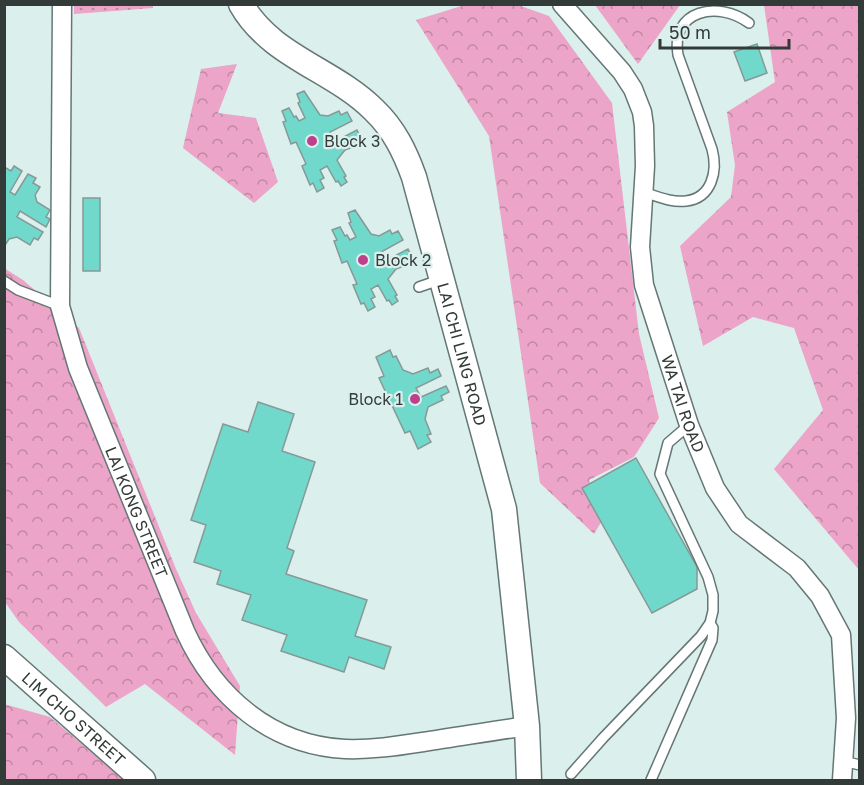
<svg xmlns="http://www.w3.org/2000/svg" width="864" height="785" viewBox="0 0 864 785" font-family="'Golos Text',sans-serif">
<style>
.grass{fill:url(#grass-dots)}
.forest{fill:url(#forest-crowns)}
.building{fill:#71d9cc;stroke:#869996;stroke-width:1.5}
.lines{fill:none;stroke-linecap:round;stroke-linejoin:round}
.lane-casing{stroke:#657774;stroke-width:12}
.street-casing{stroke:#657774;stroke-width:21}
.secondary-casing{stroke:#657774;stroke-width:27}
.lane{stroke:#fff;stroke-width:9}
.street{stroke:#fff;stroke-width:18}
.secondary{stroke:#fff;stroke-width:24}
.poi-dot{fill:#be3f8b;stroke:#dbefec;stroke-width:2}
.labels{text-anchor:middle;stroke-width:4.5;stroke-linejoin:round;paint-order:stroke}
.poi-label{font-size:16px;fill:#333b39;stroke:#dbefec;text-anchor:start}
.street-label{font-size:16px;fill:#333b39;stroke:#dbefec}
</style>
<defs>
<pattern id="grass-dots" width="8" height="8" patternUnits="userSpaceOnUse" patternTransform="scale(1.5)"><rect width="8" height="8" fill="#eca4c8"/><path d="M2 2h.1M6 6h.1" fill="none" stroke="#c087a3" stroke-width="1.8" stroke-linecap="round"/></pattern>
<pattern id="forest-crowns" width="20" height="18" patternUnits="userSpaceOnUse" patternTransform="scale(1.5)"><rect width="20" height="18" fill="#eca4c8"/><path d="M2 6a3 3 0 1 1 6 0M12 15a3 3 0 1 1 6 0" fill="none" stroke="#c087a3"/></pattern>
</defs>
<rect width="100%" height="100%" fill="#dbefec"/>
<polygon class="grass" points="74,5 153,5 153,8 74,14"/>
<g class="forest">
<polygon points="468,4 518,5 549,16 612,103 639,334 659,418 634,457 589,480 603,519 594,534 540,483 489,136 416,20"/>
<polygon points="595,5 680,5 638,64"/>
<polygon points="764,5 859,5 859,570 774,469 823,410 794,328 753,317 703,346 680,246 731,197 735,165 727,112 775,82"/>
<polygon points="237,64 218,113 256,118 278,182 254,203 183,148 201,69"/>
<polygon points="4,268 23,280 79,328 176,569 196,613 240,686 235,755 145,684 106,707 19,622 5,602"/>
<polygon points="4,704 50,717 124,780 5,780"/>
</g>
<g class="building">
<polygon points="757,44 767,73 745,81 734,52"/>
<polygon points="304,91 320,115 328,116 339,111 341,115 347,112 352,121 330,132 334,142 357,130 361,138 356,140 358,145 345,150 337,160 346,176 344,177 347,182 341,186 338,181 336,182 327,166 320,170 324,178 320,180 324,188 317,192 313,183 310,185 302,166 306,164 296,142 291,144 283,122 286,121 282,111 289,108 294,117 296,116 299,121 305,118 298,103 300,102 297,94"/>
<polygon points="14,166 22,171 10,192 15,195 28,174 36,178 33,183 40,187 35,195 37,202 50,210 46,217 50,219 46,227 20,211 17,217 43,232 38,240 34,238 30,245 17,237 9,239 4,247 4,170 6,168 11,171"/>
<rect x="83" y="198" width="17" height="73"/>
<polygon points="355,210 371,234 379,236 390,230 392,234 398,231 403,240 381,252 385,261 408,249 412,257 407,260 409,264 396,269 388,279 397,295 395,296 398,301 392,305 389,300 387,301 378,285 371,289 375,297 371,299 375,307 368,311 364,303 361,304 353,285 357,284 347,261 342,263 334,241 337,240 332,230 340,227 345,236 347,235 350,240 356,237 349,223 351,222 348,213"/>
<polygon points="390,350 393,357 396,356 403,370 413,374 428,368 430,373 438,369 441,376 416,388 421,397 446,386 449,392 441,396 443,400 428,407 425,419 431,434 427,435 431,442 418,449 410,431 405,433 379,378 384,376 376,357"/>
<polygon points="258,402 294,414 282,451 315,462 287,548 294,551 286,574 367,600 355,636 391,647 384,669 349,657 344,672 281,651 287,635 242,620 251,595 217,584 221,571 194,562 206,525 191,520 223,424 248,432"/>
<polygon points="636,458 697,567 697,589 652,613 582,488"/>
</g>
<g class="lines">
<g class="lane-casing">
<g id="lane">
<path d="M 643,192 C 656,196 672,203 686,201 C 712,198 718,171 712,149 L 678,55 C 670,10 718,0 749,23"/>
<polyline points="4,281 18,290 60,306"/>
<polyline points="419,287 442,279"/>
<polyline points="843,761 860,765"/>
<polyline points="571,774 603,738 701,636 710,623 713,611 713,595 708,577 660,474 668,443 689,425"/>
<polyline points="651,780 712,640 713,628 710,623"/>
</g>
</g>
<g class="street-casing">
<g id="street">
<path id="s1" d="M 62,4 L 60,306 L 78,368 L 185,631 C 215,697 271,745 345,749 C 371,750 397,746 423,742 C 457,737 492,731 527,726"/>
<path id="s2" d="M 562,4 L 622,72 L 633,89 L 642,112 L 644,126 L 645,166 L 640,247 L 644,285 L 689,425 L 715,488 L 739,524 L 797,568 L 820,596 L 841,635 L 846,718 L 842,780"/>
</g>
</g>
<g class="secondary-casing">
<g id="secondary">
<path id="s3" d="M 241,4 C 271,57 333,69 374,110 C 394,129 405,152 414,177 L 504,509 L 527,726 L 529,780"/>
<path id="s4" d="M 4,657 L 143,780"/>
</g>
</g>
<use href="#lane" class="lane"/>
<use href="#street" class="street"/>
<use href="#secondary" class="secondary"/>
</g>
<g class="poi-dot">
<circle cx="312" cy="141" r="6"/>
<circle cx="363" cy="260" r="6"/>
<circle cx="415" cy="399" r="6"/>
</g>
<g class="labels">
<g class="poi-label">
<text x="324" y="147">Block 3</text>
<text x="375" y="266">Block 2</text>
<text x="403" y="405" text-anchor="end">Block 1</text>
</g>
<g class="street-label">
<text dy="6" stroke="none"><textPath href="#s3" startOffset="434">LAI CHI LING ROAD</textPath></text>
<text dy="6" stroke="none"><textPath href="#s2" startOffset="434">WA TAI ROAD</textPath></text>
<text dy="6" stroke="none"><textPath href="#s1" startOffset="522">LAI KONG STREET</textPath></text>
<text dy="6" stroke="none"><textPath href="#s4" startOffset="93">LIM CHO STREET</textPath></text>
</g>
</g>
<rect width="864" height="785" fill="none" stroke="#333b39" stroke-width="12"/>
<path d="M660 39v9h129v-9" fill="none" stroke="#333b39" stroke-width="3"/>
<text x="669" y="39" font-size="18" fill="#333b39" stroke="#dbefec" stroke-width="4.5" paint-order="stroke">50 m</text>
</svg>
